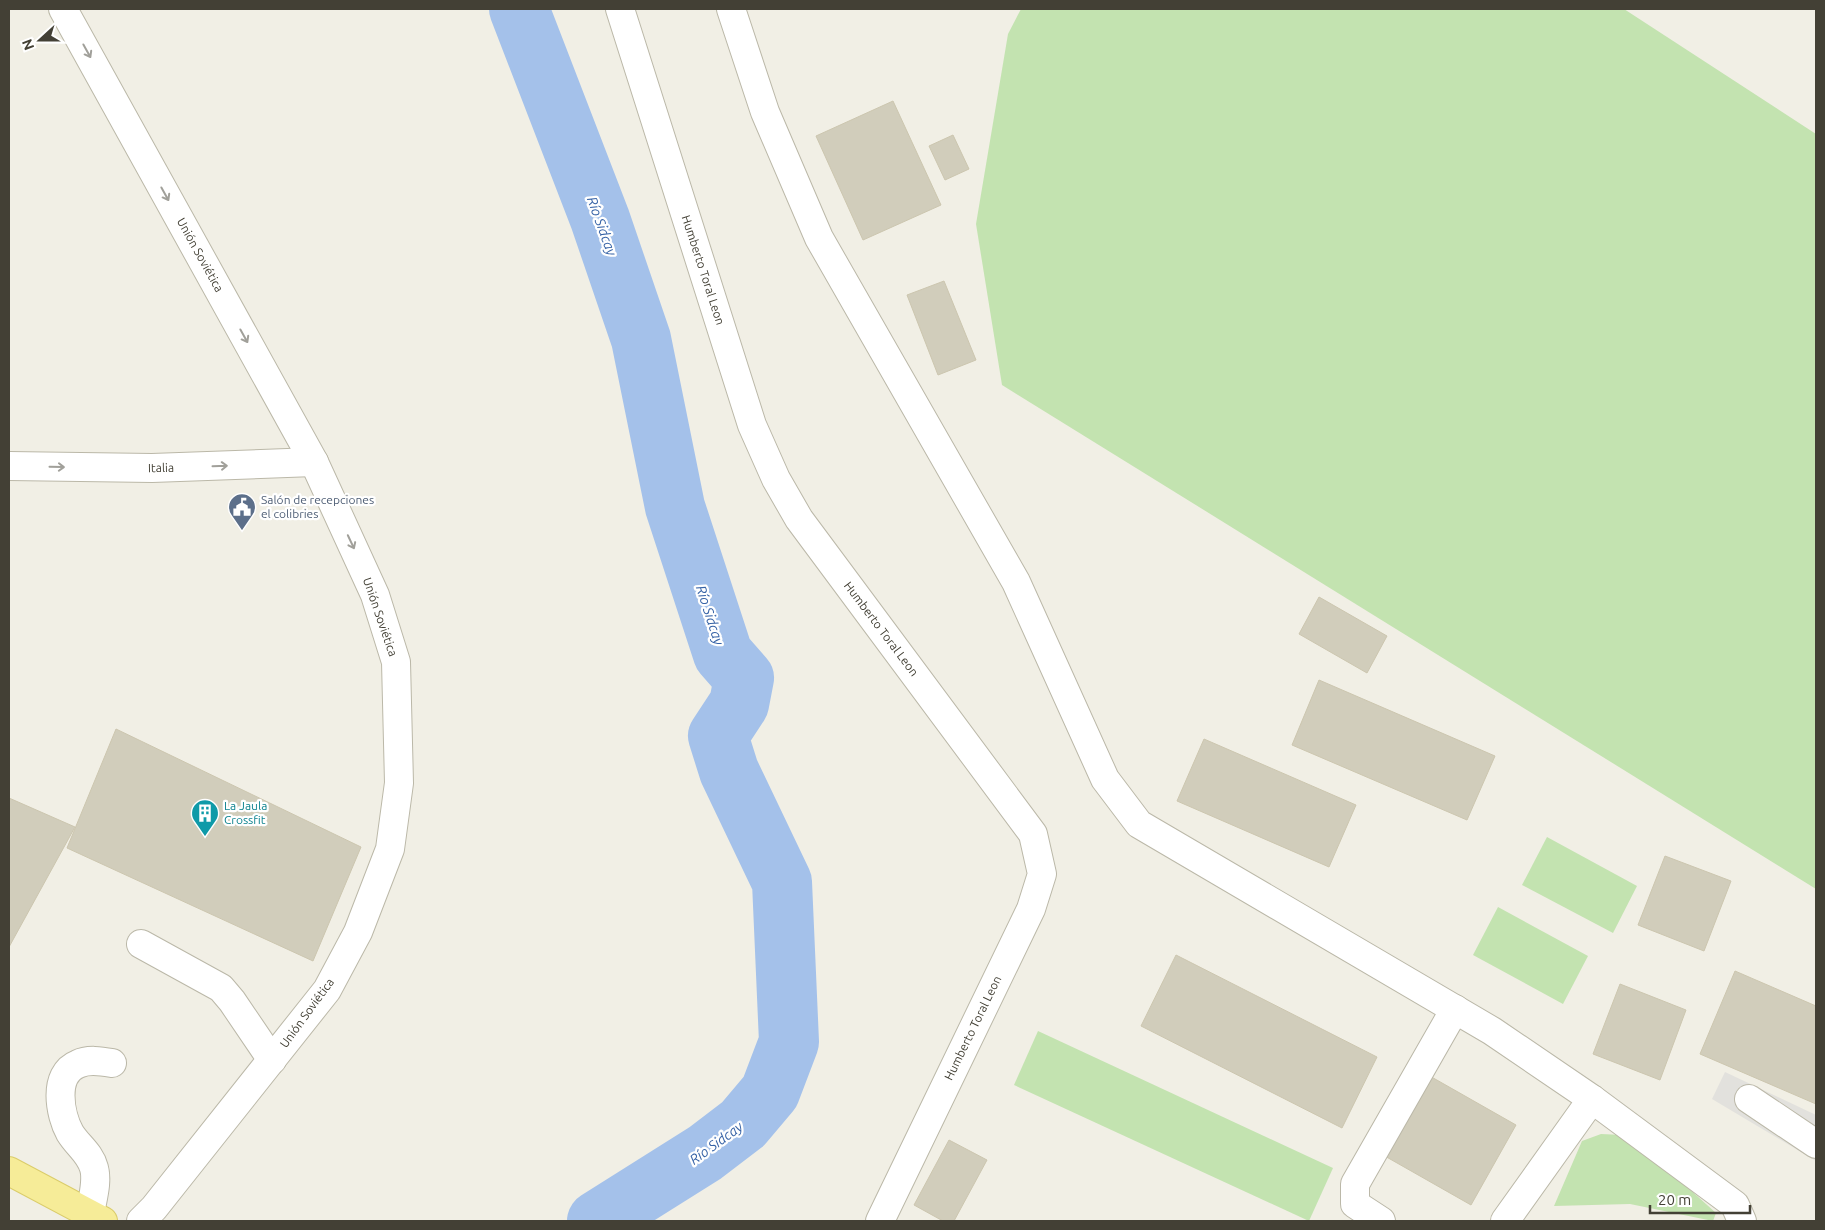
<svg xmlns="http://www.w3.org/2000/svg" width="1825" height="1230" viewBox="0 0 1825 1230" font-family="Ubuntu,sans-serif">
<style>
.green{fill:#c3e3b0}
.parking{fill:#e2e1dd}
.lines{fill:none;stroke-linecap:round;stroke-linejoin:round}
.river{stroke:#a4c1ea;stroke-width:60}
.building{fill:#d1cdbb;stroke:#ccc6af}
.minor-casing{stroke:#bbb8a8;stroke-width:30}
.major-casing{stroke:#dacc6a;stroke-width:30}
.minor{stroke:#fff;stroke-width:28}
.major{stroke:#f6ec98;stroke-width:28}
.oneway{stroke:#a1a09a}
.labels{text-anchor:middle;stroke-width:4.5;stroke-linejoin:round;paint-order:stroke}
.street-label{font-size:12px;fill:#434035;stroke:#fff}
.service-label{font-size:12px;fill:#4e5e75;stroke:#fff;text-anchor:start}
.culture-label{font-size:12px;fill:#0d838f;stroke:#fff;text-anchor:start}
.water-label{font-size:14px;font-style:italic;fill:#3763a6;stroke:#fff}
</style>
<rect width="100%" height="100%" fill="#f1efe5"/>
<g class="green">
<polygon points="1021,9 1624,9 1816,134 1816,889 1002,385 976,224 1008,34"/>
<polygon points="1547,837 1637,886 1613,933 1522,885"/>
<polygon points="1498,907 1588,956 1563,1004 1473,955"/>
<polygon points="1038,1031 1333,1168 1309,1221 1014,1085"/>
<polygon points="1601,1134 1622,1135 1656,1159 1716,1213 1713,1221 1630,1204 1554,1206 1582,1141"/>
</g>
<polygon class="parking" points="1725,1072 1816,1115 1816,1161 1712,1099"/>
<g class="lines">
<polyline class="river" points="519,9 600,219 641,339 675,507 723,654 744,678 739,704 718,736 729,771 782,882 789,1042 770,1092 743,1124 705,1153 597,1221"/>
</g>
<g class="building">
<polygon points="893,101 941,205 863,240 816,136"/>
<polygon points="953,135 969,169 945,180 929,146"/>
<polygon points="944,281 976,360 938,375 907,295"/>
<polygon points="1319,597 1387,636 1367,673 1299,634"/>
<polygon points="1319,680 1495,756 1467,820 1292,745"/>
<polygon points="116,729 361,847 313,961 67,848"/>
<polygon points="1204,739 1356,805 1329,867 1177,801"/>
<polygon points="9,798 75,827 9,947"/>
<polygon points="1665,856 1731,881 1704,951 1638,925"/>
<polygon points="1176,955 1377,1057 1342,1128 1141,1026"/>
<polygon points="1735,971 1816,1006 1816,1104 1700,1054"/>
<polygon points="1620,984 1686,1010 1660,1080 1593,1054"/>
<polygon points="1428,1075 1516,1125 1471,1205 1383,1155"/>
<polygon points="949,1140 987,1160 954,1221 943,1221 914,1205"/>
</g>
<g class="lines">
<g class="minor-casing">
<g id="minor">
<polyline points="63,9 314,462 375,595 396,662 399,783 390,849 358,932 327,990 154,1208 141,1221"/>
<polyline points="620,9 752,425 776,479 799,519 1033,834 1042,874 1031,909 880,1221"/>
<polyline points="731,9 765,112 819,238 1016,582 1105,779 1139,824 1492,1031 1592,1099 1735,1205 1742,1221"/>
<polyline points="9,466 152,468 314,462"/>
<polyline points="141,944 221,988 232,1001 272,1060"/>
<polyline points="1749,1099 1816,1144"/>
<path d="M 90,1214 C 92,1200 98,1182 94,1168 C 90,1153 78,1146 70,1133 C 60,1115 52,1074 78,1064 C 88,1059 101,1061 112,1063"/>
<polyline points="1381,1221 1355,1204 1355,1184 1455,1009"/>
<polyline points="1505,1221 1592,1099"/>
</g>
</g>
<g class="major-casing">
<polyline id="major" points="9,1171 103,1221"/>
</g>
<use href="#minor" class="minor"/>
<use href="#major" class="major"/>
</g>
<defs><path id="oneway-shaft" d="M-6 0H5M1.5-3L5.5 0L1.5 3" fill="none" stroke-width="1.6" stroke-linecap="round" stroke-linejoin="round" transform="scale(1.25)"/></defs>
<g class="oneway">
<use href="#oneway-shaft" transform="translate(87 51) rotate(61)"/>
<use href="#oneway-shaft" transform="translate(165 194) rotate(61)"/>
<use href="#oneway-shaft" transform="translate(244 336) rotate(61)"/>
<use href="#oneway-shaft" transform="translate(220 466) rotate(-2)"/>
<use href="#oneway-shaft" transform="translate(57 467) rotate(1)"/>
<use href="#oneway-shaft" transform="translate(351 542) rotate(65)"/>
</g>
<defs>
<g id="civic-pin" transform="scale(1.4375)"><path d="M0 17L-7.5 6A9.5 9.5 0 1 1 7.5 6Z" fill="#5c6f8a" stroke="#fff"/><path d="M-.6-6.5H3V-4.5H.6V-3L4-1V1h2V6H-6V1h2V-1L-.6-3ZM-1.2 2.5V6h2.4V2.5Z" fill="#fff"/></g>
<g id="building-pin" transform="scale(1.4375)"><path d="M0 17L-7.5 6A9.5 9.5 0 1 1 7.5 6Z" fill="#0f9aa8" stroke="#fff"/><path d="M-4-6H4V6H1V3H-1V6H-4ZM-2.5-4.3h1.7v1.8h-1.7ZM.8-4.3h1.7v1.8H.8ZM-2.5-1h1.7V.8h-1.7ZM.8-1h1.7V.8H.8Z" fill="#fff"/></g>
</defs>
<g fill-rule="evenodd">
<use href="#civic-pin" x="242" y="507"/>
<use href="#building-pin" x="205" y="813"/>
</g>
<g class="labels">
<g class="street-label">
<text transform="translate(200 255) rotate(61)" y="4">Unión Soviética</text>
<text transform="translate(703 270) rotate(72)" y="4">Humberto Toral Leon</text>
<text transform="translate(161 468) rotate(-1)" y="4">Italia</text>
<text transform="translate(380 617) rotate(71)" y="4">Unión Soviética</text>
<text transform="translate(881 629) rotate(53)" y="4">Humberto Toral Leon</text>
<text transform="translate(307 1013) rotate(-54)" y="4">Unión Soviética</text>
<text transform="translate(973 1028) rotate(-64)" y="4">Humberto Toral Leon</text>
</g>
<g class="service-label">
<text x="261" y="504">Salón de recepciones<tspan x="261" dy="14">el colibries</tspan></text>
</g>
<g class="culture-label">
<text x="224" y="810">La Jaula<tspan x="224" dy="14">Crossfit</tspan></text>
</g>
<g class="water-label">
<text transform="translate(602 226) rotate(70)" y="5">Río Sidcay</text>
<text transform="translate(710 615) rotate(72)" y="5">Río Sidcay</text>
<text transform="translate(716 1143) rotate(-36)" y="5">Río Sidcay</text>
</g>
</g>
<rect width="1825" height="1230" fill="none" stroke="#434035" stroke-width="20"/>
<g transform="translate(40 40) rotate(249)" stroke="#ffffff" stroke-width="4" paint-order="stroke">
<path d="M0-4L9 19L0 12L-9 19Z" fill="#434035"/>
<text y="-8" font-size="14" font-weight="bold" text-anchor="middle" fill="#434035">N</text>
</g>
<path d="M1650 1205v8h100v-8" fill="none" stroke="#434035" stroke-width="2.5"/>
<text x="1658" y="1205" font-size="15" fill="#434035" stroke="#ffffff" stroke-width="4" paint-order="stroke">20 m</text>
</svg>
